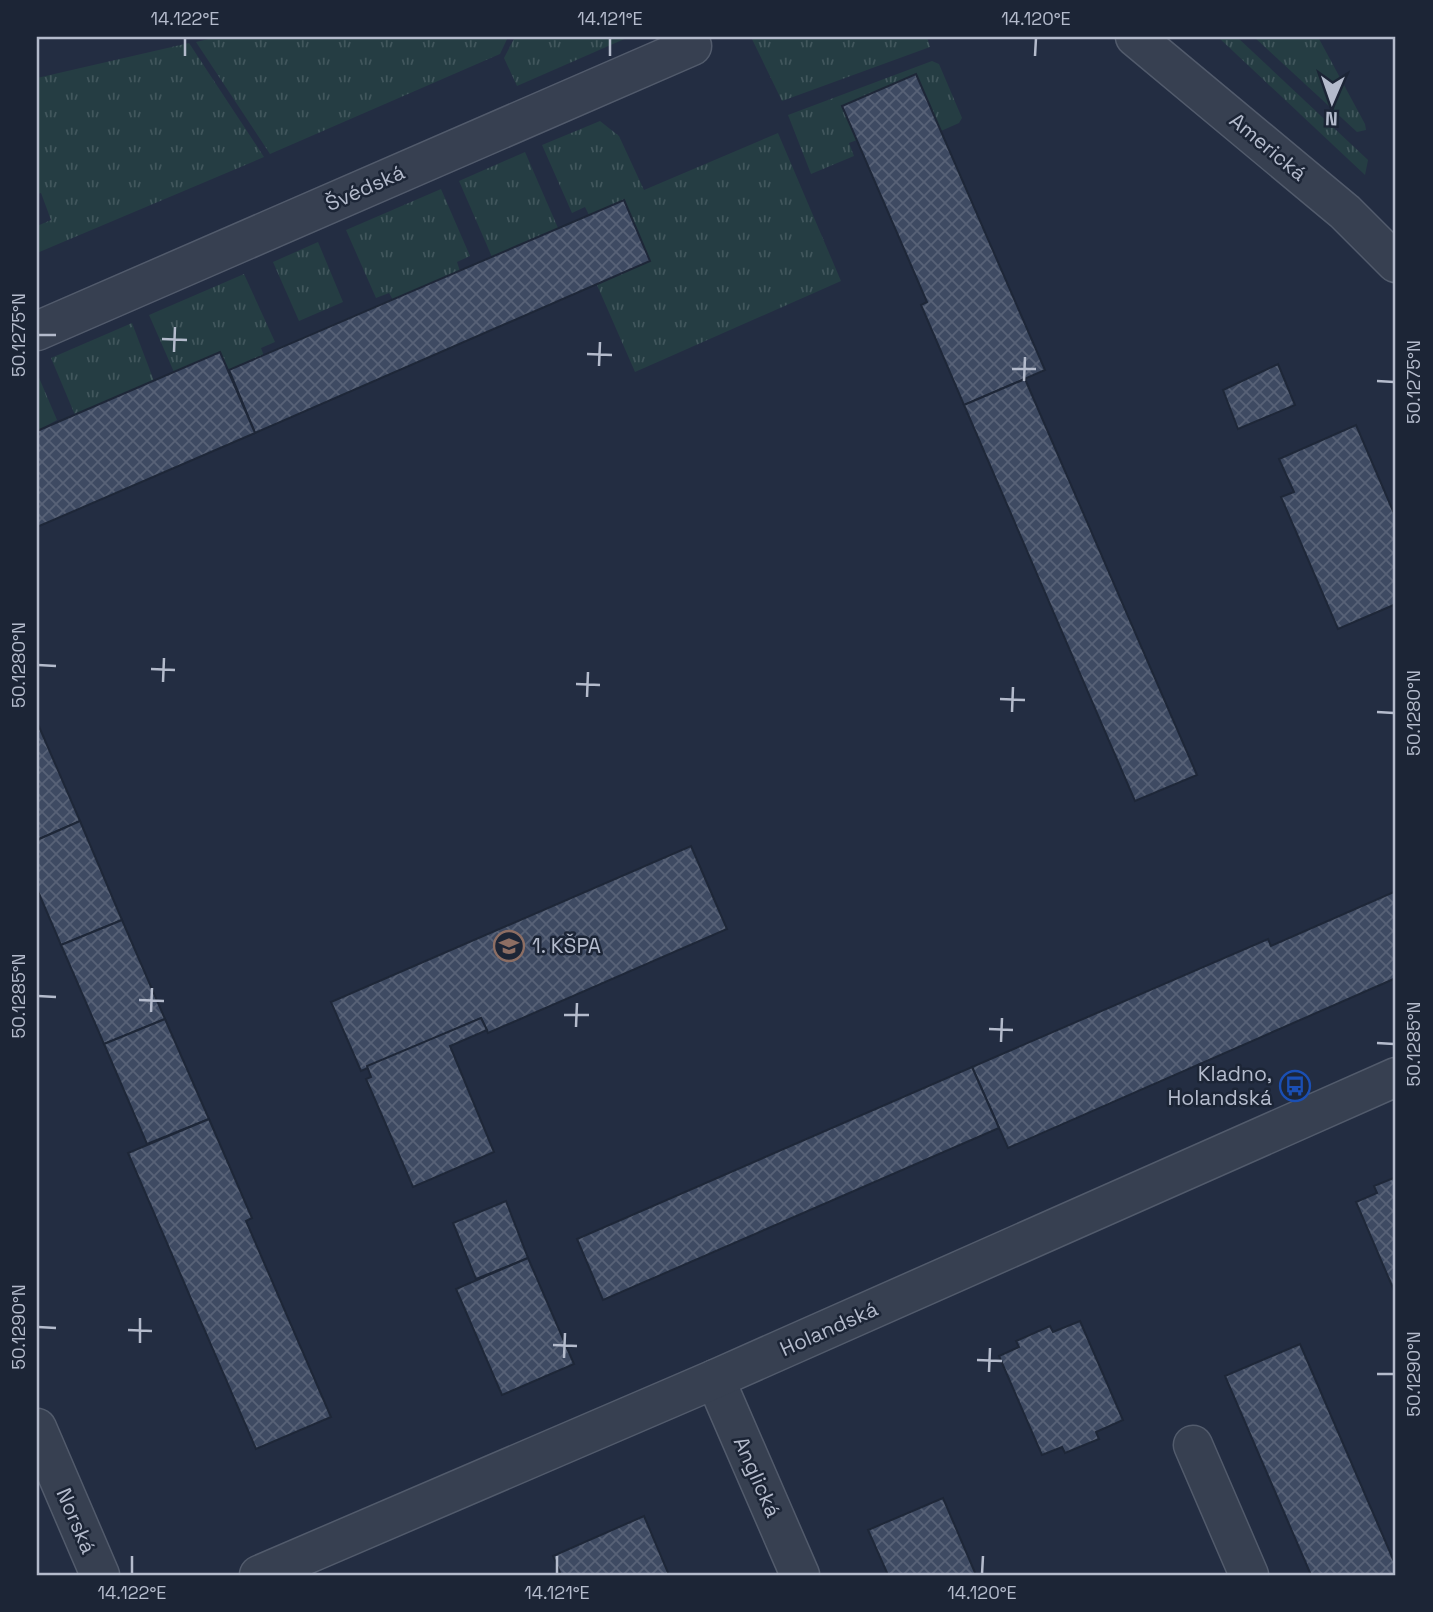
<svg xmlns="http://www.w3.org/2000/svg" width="1433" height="1612" viewBox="0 0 1433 1612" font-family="'Space Grotesk',sans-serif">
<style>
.grass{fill:url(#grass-tufts)}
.building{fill:url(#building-cross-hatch);stroke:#1e2738;stroke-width:2}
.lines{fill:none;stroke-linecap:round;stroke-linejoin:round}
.street-casing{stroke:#525b6c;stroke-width:41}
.street{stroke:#374051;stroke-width:38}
.ticks{fill:none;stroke:#b4bbcc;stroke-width:2.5}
.labels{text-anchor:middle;stroke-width:5;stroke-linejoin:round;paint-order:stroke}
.street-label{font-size:21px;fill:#b4bbcc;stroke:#1c2536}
.poi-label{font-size:21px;fill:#b4bbcc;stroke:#1c2536;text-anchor:start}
.neatline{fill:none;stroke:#b4bbcc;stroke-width:2.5}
.ticks-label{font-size:18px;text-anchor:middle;fill:#b4bbcc}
</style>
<defs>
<pattern id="grass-tufts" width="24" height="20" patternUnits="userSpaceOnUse" patternTransform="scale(1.75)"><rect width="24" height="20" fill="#253d43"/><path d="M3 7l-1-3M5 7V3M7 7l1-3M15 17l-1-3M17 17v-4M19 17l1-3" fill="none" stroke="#42575d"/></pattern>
<pattern id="building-cross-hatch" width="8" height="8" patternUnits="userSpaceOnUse" patternTransform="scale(1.75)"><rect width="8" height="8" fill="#3e4a62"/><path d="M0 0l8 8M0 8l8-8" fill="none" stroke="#586277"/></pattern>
</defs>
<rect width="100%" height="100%" fill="#232d42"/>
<g class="grass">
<polygon points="217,37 508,37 500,54 270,154 196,42"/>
<polygon points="515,37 629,37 517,86 504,58"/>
<polygon points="751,37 927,37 930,47 782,101"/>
<polygon points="1218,37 1237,37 1368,160 1365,175"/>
<polygon points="1254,37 1318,37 1365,124 1366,130 1357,132"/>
<polygon points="189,43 264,157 37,253 37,226 51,220 41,193 37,194 37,78"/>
<polygon points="932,61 939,64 962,118 959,123 941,131 916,74 842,106 857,140 849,143 854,156 811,174 788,115"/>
<polygon points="600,121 619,136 644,190 778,133 841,281 635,372 597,285 650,261 624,200 589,215 585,207 572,213 542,145"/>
<polygon points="525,152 558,228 492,257 459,181"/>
<polygon points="441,189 470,256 457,262 460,271 393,300 389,293 376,298 346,230"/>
<polygon points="318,242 343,302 299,321 273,262"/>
<polygon points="244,274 275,342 261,348 264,356 229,370 220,352 174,372 149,315"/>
<polygon points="132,323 154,381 75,415 51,358"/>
<polygon points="37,373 57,420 37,431"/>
</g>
<g class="building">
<polygon points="916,74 1045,370 964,405 921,305 927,302 842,106"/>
<polygon points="624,200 650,261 255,433 229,370"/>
<polygon points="220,352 255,433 37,527 37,431"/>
<polygon points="1278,364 1295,405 1238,429 1223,390"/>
<polygon points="1025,379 1197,775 1135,801 964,405"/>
<polygon points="1356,425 1396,518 1396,604 1338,629 1281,497 1294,492 1279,459"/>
<polygon points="37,722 80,821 37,840"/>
<polygon points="80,821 122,920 61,945 37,889 37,840"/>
<polygon points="691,846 727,929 488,1033 481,1018 361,1071 331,1002"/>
<polygon points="1396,891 1396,978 1008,1148 972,1067 1268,939 1271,946"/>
<polygon points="122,920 165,1019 104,1044 61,945"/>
<polygon points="481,1018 487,1030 450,1046 494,1152 413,1187 366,1079 371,1077 367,1066"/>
<polygon points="165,1019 209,1119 147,1144 104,1044"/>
<polygon points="972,1067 999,1128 603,1300 577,1239"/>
<polygon points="209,1119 252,1218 246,1221 331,1417 256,1449 128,1153"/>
<polygon points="1396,1177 1396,1295 1356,1202 1377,1193 1374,1186"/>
<polygon points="506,1201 528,1258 476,1279 453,1223"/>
<polygon points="528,1258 574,1364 502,1395 456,1289"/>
<polygon points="1080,1321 1123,1420 1096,1432 1099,1439 1065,1453 1062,1447 1042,1455 999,1356 1019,1347 1016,1341 1050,1326 1053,1332"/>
<polygon points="1300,1344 1396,1566 1396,1575 1311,1575 1225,1376"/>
<polygon points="943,1498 976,1575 888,1575 868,1530"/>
<polygon points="644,1516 669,1575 561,1575 553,1556"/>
</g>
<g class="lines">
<g class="street-casing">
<g id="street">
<polyline points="1135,37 1345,212 1396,263"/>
<polyline points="37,331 692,46"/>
<polyline points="715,1379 800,1575"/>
<polyline points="37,1428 100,1575"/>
<polyline points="1193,1445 1249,1575"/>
<polyline points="259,1575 715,1379 1396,1077"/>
</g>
</g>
<use href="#street" class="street"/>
</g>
<path class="ticks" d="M 185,56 L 185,38M 610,56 L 610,38M 1035,56 L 1036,38M 38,335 L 56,335M 162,339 L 187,340M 174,352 L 175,327M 587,354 L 612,355M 599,366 L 600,342M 1012,369 L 1036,369M 1024,381 L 1025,357M 1377,381 L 1394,382M 38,665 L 56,666M 151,669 L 175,670M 163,682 L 164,658M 576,684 L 600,685M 587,697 L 588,672M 1000,699 L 1025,700M 1012,712 L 1013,687M 1377,712 L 1394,713M 38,996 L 56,997M 139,1000 L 164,1001M 151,1012 L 152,988M 564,1015 L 589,1015M 576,1027 L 577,1003M 989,1029 L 1013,1030M 1001,1042 L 1002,1018M 1377,1043 L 1394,1044M 38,1327 L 56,1328M 128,1330 L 152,1331M 140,1343 L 140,1318M 553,1345 L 577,1346M 564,1358 L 565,1333M 977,1360 L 1002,1361M 989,1372 L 990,1348M 1377,1374 L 1394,1374M 132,1574 L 132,1556M 557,1574 L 557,1556M 982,1574 L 983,1556"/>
<defs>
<g id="school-ring" transform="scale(1.575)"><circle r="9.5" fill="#1c2536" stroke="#8d6e63" stroke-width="1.5"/><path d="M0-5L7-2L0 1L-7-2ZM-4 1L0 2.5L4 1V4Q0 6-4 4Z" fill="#8d6e63"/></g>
<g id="bus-ring" transform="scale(1.575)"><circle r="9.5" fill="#1c2536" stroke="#1a4fb4" stroke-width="1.5"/><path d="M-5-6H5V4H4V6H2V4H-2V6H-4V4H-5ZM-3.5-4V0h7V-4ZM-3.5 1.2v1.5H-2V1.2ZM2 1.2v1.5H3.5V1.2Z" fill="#1a4fb4"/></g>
</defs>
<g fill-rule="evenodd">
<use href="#school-ring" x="509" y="946"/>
<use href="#bus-ring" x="1295" y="1086"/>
</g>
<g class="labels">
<g class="street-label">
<text transform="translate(1268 147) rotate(40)" y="7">Americká</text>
<text transform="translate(365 188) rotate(-24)" y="7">Švédská</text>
<text transform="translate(829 1329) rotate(-24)" y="7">Holandská</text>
<text transform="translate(757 1477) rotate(66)" y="7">Anglická</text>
<text transform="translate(76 1521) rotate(67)" y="7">Norská</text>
</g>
<g class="poi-label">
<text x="532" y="953">1. KŠPA</text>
<text x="1272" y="1081" text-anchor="end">Kladno,<tspan x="1272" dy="24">Holandská</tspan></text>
</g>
</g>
<rect width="1433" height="1612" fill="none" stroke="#1c2536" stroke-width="77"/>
<g transform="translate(1332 102) rotate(182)" stroke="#1c2536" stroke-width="5" paint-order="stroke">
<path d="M0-5L12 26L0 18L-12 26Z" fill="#b4bbcc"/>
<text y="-10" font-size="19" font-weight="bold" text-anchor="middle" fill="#b4bbcc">N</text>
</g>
<rect x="38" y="38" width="1356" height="1536" class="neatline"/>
<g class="ticks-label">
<text x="185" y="25">14.122°E</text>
<text x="610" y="25">14.121°E</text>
<text x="1036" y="25">14.120°E</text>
<text transform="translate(19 335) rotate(-90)" y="6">50.1275°N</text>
<text transform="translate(1414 382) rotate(-90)" y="6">50.1275°N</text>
<text transform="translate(19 665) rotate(-90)" y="6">50.1280°N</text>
<text transform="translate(1414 713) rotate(-90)" y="6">50.1280°N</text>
<text transform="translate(19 996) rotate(-90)" y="6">50.1285°N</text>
<text transform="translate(1414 1044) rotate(-90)" y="6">50.1285°N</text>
<text transform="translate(19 1327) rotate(-90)" y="6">50.1290°N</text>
<text transform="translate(1414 1374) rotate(-90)" y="6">50.1290°N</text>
<text x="132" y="1599">14.122°E</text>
<text x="557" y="1599">14.121°E</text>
<text x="982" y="1599">14.120°E</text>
</g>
</svg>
